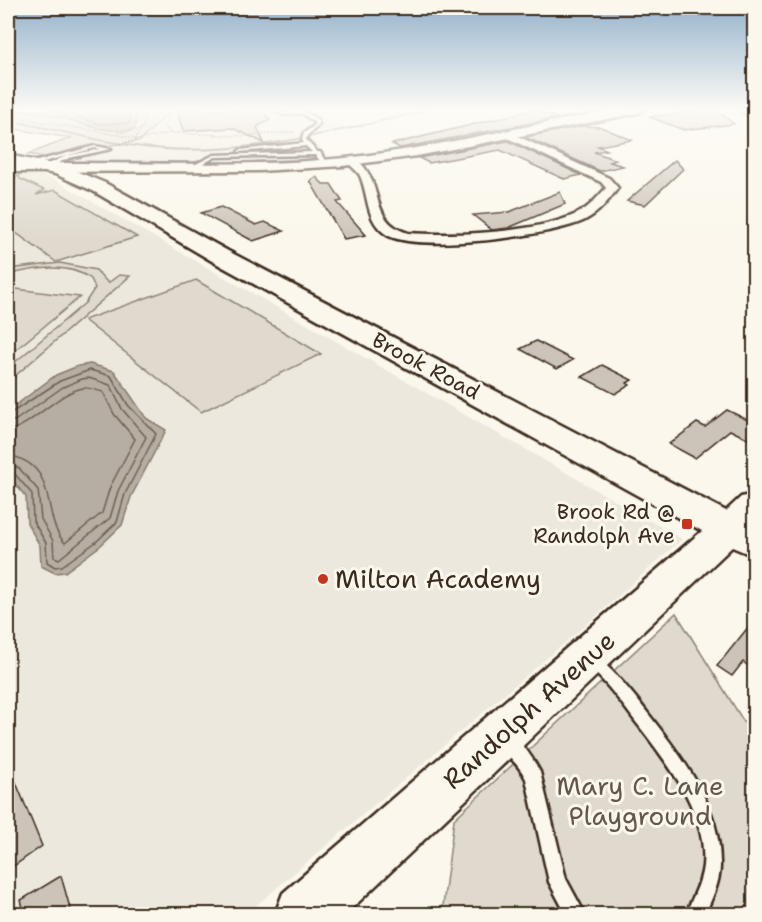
<svg xmlns="http://www.w3.org/2000/svg" width="762" height="922" viewBox="0 0 762 922" font-family="'Shantell Sans',sans-serif">
<style>
.built{fill:#ede8dd}
.green{fill:#dfd9ce;stroke:#8d8276;stroke-width:1.5}
.water{fill:#b6aea2;stroke:#85796d;stroke-width:1.5}
.lines{fill:none;stroke-linecap:round;stroke-linejoin:round}
.shore{stroke:#6c5f53;stroke-width:1.5}
.stream{stroke:#85796d;stroke-width:2}
.building{fill:#ccc4b9;stroke:#3b2a1e;stroke-width:1.5}
.service-casing{stroke:#3b2a1e;stroke-width:5}
.minor-casing{stroke:#3b2a1e;stroke-width:5}
.tertiary-casing{stroke:#3b2a1e;stroke-width:5}
.primary-casing{stroke:#3b2a1e;stroke-width:5}
.path{stroke:#3b2a1e;stroke-width:1.5;stroke-dasharray:1 2;stroke-linecap:butt}
.service{fill:#fbf7ec;fill-rule:evenodd}
.minor{fill:#fbf7ec;fill-rule:evenodd}
.tertiary{fill:#fbf7ec;fill-rule:evenodd}
.primary{fill:#fbf7ec;fill-rule:evenodd}
.poi-dot{fill:#c8321e;stroke:#fbf7ec;stroke-width:2}
.labels{text-anchor:middle;stroke-width:6;stroke-linejoin:round;paint-order:stroke}
.street-label{font-size:21px;fill:#3b2a1e;stroke:#fbf7ec}
.poi-label{font-size:21px;fill:#3b2a1e;stroke:#fbf7ec;text-anchor:end}
.near-poi-label{font-size:26px;fill:#3b2a1e;stroke:#fbf7ec;text-anchor:start}
.near-street-label{font-size:26px;fill:#3b2a1e;stroke:#fbf7ec}
.near-park-label{font-size:26px;fill:#64564a;stroke:#fbf7ec}
</style>
<rect width="100%" height="100%" fill="#fbf7ec"/>
<filter id="ink" filterUnits="userSpaceOnUse"><feTurbulence type="fractalNoise" baseFrequency=".0167" numOctaves="2"/><feDisplacementMap in="SourceGraphic" scale="12" xChannelSelector="R" yChannelSelector="G"/><feConvolveMatrix kernelMatrix="1 2 1 2 8 2 1 2 1" color-interpolation-filters="sRGB"/></filter>
<g filter="url(#ink)">
<g class="built">
<polygon points="171,110 313,110 345,130 310,138 333,160 251,165 88,163 59,160 111,145 140,141"/>
<polygon points="8,171 44,176 56,181 682,539 594,618 246,914 8,914"/>
</g>
<g class="green">
<polygon points="8,110 171,110 140,141 111,145 59,160 28,154 71,138 8,128 12,125 8,124"/>
<polygon points="19,176 20,179 44,190 36,195 55,190 137,237 56,262 8,227 8,179"/>
<path d="M 60,263 L 96,270 L 108,283 L 119,275 L 130,276 L 8,382 L 8,368 L 85,303 L 95,288 L 91,279 C 69,262 33,268 8,275 L 8,269 Z"/>
<polygon points="196,280 321,354 201,412 84,320"/>
<polygon points="8,288 80,297 8,356"/>
<polygon points="676,613 754,738 754,914 442,914 454,819"/>
</g>
<g class="water">
<path d="M 14,110 L 137,110 L 135,129 C 104,136 76,120 47,114 C 36,112 24,112 14,110 Z"/>
<polygon points="90,364 114,371 146,418 166,430 131,497 122,525 100,546 65,572 55,573 41,566 40,546 27,523 26,497 8,475 8,411 56,375 78,366"/>
</g>
<g class="lines">
<g class="shore">
<polyline points="52,110 101,124 130,123 131,110"/>
<polyline points="8,415 60,381 90,370 111,376 128,405 156,434 125,494 117,522 96,542 62,566 55,567 47,562 46,543 33,521 32,494 14,473 8,472"/>
<polyline points="8,422 16,420 63,387 82,379 89,378 110,385 122,409 146,437 118,491 110,518 59,559 54,557 53,541 41,519 38,490 19,468 8,464"/>
<path d="M 8,431 C 35,424 59,391 84,388 C 89,387 98,391 103,392 L 114,414 L 135,439 L 110,487 L 102,513 L 65,543 C 39,516 62,466 8,455"/>
</g>
<path class="stream" d="M 8,120 C 60,130 113,146 166,149 C 255,154 342,130 428,110"/>
</g>
<g class="building">
<polygon points="177,110 263,110 270,120 257,127 264,143 233,128 183,131"/>
<polygon points="533,110 558,118 400,148 392,144"/>
<polygon points="691,110 716,110 734,124 684,130 649,117 693,112"/>
<polygon points="583,126 601,127 632,140 598,146 607,150 594,152 616,160 610,162 623,166 600,171 525,137"/>
<polygon points="508,141 581,175 564,179 500,150 429,163 419,158"/>
<polygon points="675,160 683,169 645,205 627,201"/>
<polygon points="316,177 323,184 331,184 342,201 337,202 366,235 344,239 310,181"/>
<polygon points="560,192 565,204 508,228 492,230 473,215 509,212"/>
<polygon points="221,207 256,225 265,222 284,231 253,241 201,213"/>
<polygon points="536,341 538,342 573,360 557,369 520,349"/>
<polygon points="602,365 632,380 627,383 630,385 615,394 582,377"/>
<polygon points="727,410 754,423 754,442 730,430 695,458 669,444 697,423 705,427"/>
<polygon points="754,620 754,670 743,662 732,676 717,666"/>
<polygon points="8,763 42,846 8,870"/>
<polygon points="61,876 72,915 25,915 21,900"/>
</g>
<g class="lines">
<g class="service-casing">
<g id="service">
<polygon points="272,110 277,110 284,113 302,110 318,120 319,125 308,135 306,140 317,152 320,152 327,164 323,164 315,155 215,157 194,169 190,169 190,167 214,155 312,152 306,146 238,152 240,150 304,143 302,140 304,133 315,125 314,122 302,113 284,115"/>
<polygon points="95,146 111,149 69,158 46,169 44,166 66,156 100,149 95,148 40,163 37,161"/>
<path d="M 593,656 L 598,658 C 618,675 634,695 650,716 C 683,758 720,806 720,862 C 721,881 712,898 705,914 L 686,914 C 692,898 701,884 703,866 C 708,814 669,765 639,726 C 623,705 608,684 588,666 L 586,662 L 588,658 Z"/>
<path d="M 508,734 C 522,740 533,759 540,772 L 566,879 L 585,914 L 566,914 L 549,882 L 526,779 C 520,765 506,756 500,742 L 502,737 Z"/>
</g>
</g>
<g class="minor-casing">
<g id="minor">
<polygon points="740,110 754,112 754,119"/>
<path d="M 504,130 L 609,178 L 618,188 C 609,200 599,213 585,220 C 553,236 418,253 387,235 C 366,221 369,199 361,178 C 359,171 351,167 347,161 L 356,159 C 386,183 367,220 408,233 C 453,236 533,233 574,215 C 587,210 597,198 606,188 L 601,182 L 501,135 L 499,133 Z"/>
</g>
</g>
<g class="tertiary-casing">
<path id="tertiary" d="M 618,110 L 644,110 L 638,113 L 417,156 L 343,166 L 259,171 L 8,172 L 8,164 C 120,160 233,169 345,158 C 437,148 527,124 618,110 Z"/>
</g>
<g class="primary-casing">
<polygon id="primary" points="8,155 66,167 105,183 228,251 726,511 741,497 754,494 754,556 732,547 346,914 275,914 283,893 702,531 212,261 93,191 55,174 8,165"/>
</g>
<g class="path">
<polyline points="8,116 135,138"/>
<polyline points="170,132 164,126 174,110"/>
<polyline points="118,133 140,130"/>
<polyline points="135,139 144,124 144,110"/>
<polyline points="117,144 172,133 245,136 295,132"/>
</g>
<use href="#service" class="service"/>
<use href="#minor" class="minor"/>
<use href="#tertiary" class="tertiary"/>
<use href="#primary" class="primary"/>
</g>
</g>
<linearGradient id="sky" x2="0" y2="1"><stop stop-color="#94b2cc"/><stop offset="0.46" stop-color="#fdfbf6"/><stop offset="1" stop-color="#fdfbf6" stop-opacity="0"/></linearGradient>
<rect width="762" height="239" fill="url(#sky)"/>
<g class="poi-dot">
<rect x="681" y="518" width="12" height="12" rx="3"/>
<circle cx="323" cy="579" r="6"/>
</g>
<g class="labels">
<g class="street-label">
<text transform="translate(426 366) rotate(28)" y="7">Brook Road</text>
</g>
<g class="poi-label">
<text x="675" y="519">Brook Rd @<tspan x="675" dy="24">Randolph Ave</tspan></text>
</g>
<g class="near-poi-label">
<text x="335" y="588">Milton Academy</text>
</g>
<g class="near-street-label">
<text transform="translate(529 710) rotate(-42)" y="9">Randolph Avenue</text>
</g>
<g class="near-park-label">
<text x="640" y="795">Mary C. Lane<tspan x="640" dy="30">Playground</tspan></text>
</g>
</g>
<rect width="762" height="922" fill="none" stroke="#fbf7ec" stroke-width="30"/>
<rect x="15" y="15" width="732" height="892" fill="none" stroke="#3b2a1e" stroke-width="2" filter="url(#ink)"/>
</svg>
